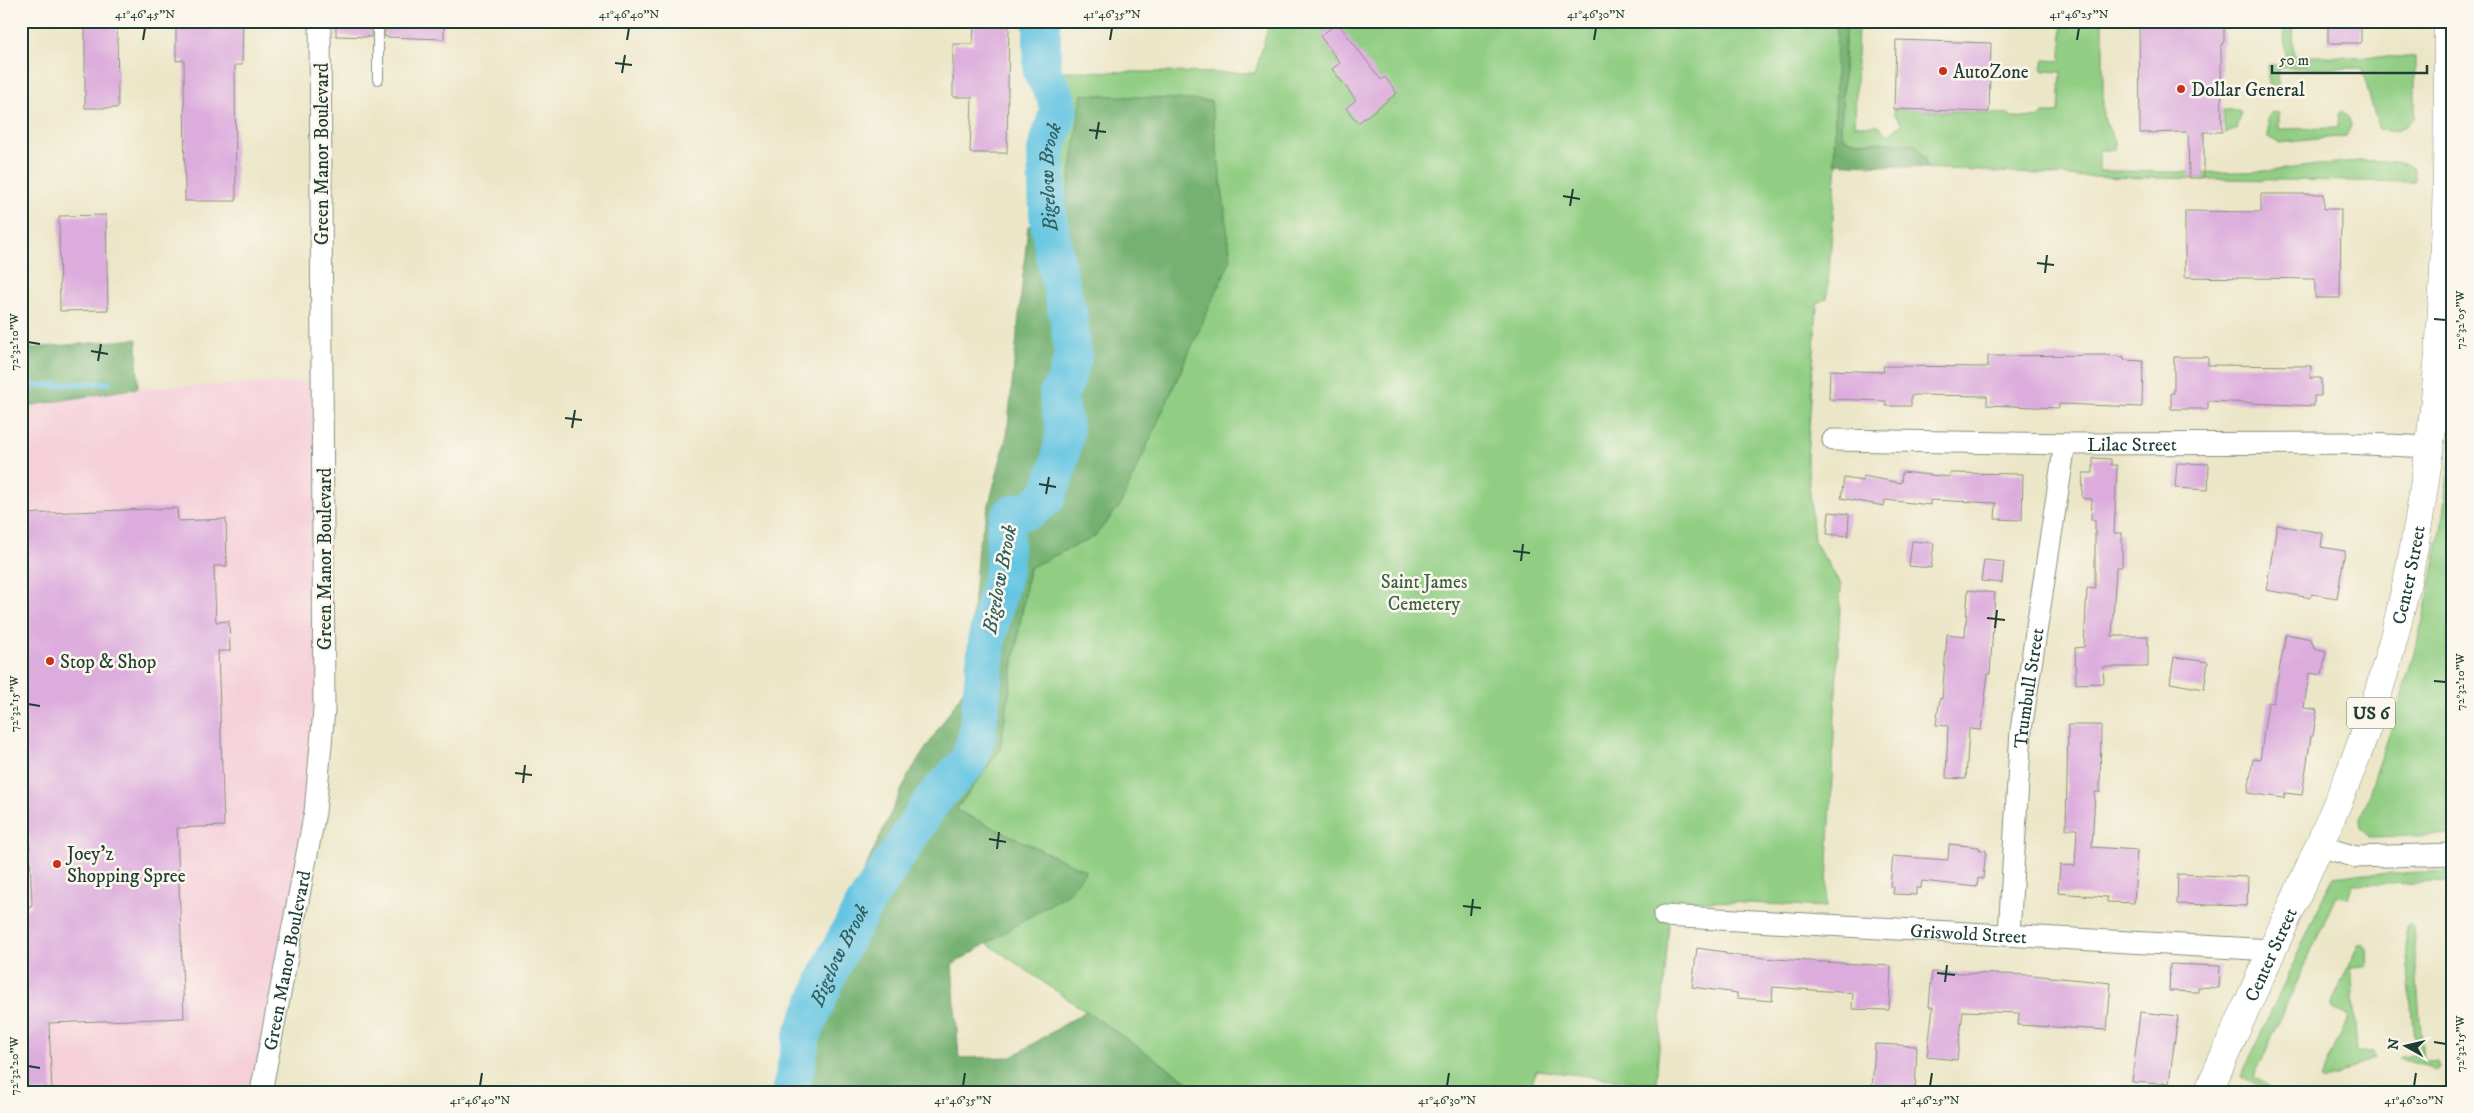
<svg xmlns="http://www.w3.org/2000/svg" width="2474" height="1113" viewBox="0 0 2474 1113" font-family="'IM FELL DW Pica',serif">
<style>
.built{fill:#f5cfda}
.green{fill:#91ce83;stroke:#58865c}
.forest{fill:#74b171;stroke:#4a7752}
.lines{fill:none;stroke-linecap:round;stroke-linejoin:round}
.stream{stroke:#64c5e2;stroke-width:6}
.river{stroke:#64c5e2;stroke-width:38}
.building{fill:#dcacdd}
.service-casing{stroke:#86927e;stroke-width:12}
.minor-casing{stroke:#86927e;stroke-width:23}
.primary-casing{stroke:#86927e;stroke-width:29}
.service{stroke:#fff;stroke-width:10}
.minor{stroke:#fff;stroke-width:21}
.primary{stroke:#fff;stroke-width:28}
.ticks{fill:none;stroke:#1f3d34;stroke-width:2}
.poi-dot{fill:#c8321e;stroke:#fbf7ec;stroke-width:2}
.labels{text-anchor:middle;stroke-width:5;stroke-linejoin:round;paint-order:stroke}
.shield{fill:#fbf7ec;stroke:#61756b;stroke-width:1}
.shield-label{font-size:18px;font-weight:bold;fill:#1f3d34}
.poi-label{font-size:19px;fill:#1f3d34;stroke:#fbf7ec;text-anchor:start}
.street-label{font-size:19px;fill:#1f3d34;stroke:#fbf7ec}
.park-label{font-size:19px;fill:#3c6148;stroke:#fbf7ec}
.water-label{font-size:20px;font-style:italic;fill:#305f60;stroke:#fbf7ec}
.neatline{fill:none;stroke:#1f3d34;stroke-width:2}
.ticks-label{font-size:12px;text-anchor:middle;fill:#1f3d34}
</style>
<rect width="100%" height="100%" fill="#fbf7ec"/>
<filter id="ink" filterUnits="userSpaceOnUse"><feTurbulence type="fractalNoise" baseFrequency=".02" numOctaves="2"/><feDisplacementMap in="SourceGraphic" scale="10" xChannelSelector="R" yChannelSelector="G"/><feConvolveMatrix kernelMatrix="1 2 1 2 8 2 1 2 1" color-interpolation-filters="sRGB"/></filter>
<filter id="wash" filterUnits="userSpaceOnUse"><feTurbulence type="fractalNoise" baseFrequency=".0096" numOctaves="4" result="noise"/><feDisplacementMap in="SourceGraphic" scale="20" xChannelSelector="R" yChannelSelector="G"/><feGaussianBlur stdDeviation="1.12" result="paint"/><feColorMatrix in="noise" values="0 0 0 0 0 0 0 0 0 0 0 0 0 0 0 0 0 1.4 0 .05"/><feComposite in="paint" operator="in"/></filter>
<g filter="url(#wash)">
<rect width="100%" height="100%" fill="#ece6c8"/>
<polygon class="built" points="323,381 324,710 261,1092 21,1092 21,407 138,388"/>
<g class="green">
<polygon points="1270,21 1842,21 1837,162 1827,298 1817,304 1807,459 1814,541 1841,585 1826,907 1671,899 1656,1084 1537,1070 1528,1092 1203,1092 901,884 1000,750 1036,525 1048,199 1050,71 1255,73"/>
<path d="M 1846,21 L 1858,23 L 1855,125 L 1879,125 L 1887,135 L 1902,124 L 1894,114 L 1894,109 L 2009,114 L 2012,117 L 2040,118 L 2043,113 L 2059,113 L 2061,72 L 2044,71 L 2042,68 L 2044,60 L 2061,61 L 2062,21 L 2103,21 L 2103,116 L 2115,142 L 2115,150 L 2099,150 L 2099,171 C 2153,171 2209,174 2264,171 C 2302,169 2382,151 2415,168 L 2415,182 L 2086,177 L 1926,168 L 1925,158 L 1848,141 L 1843,137 L 1841,130 Z"/>
<path d="M 2284,21 L 2293,21 L 2294,56 L 2415,57 L 2415,117 C 2406,127 2391,136 2378,128 L 2362,68 L 2279,68 L 2278,87 L 2270,86 L 2268,83 L 2268,65 L 2285,64 Z"/>
<polygon points="2223,110 2239,110 2241,113 2237,129 2225,134"/>
<polygon points="2342,111 2349,117 2351,126 2346,136 2279,143 2268,137 2268,118 2273,112 2279,113 2279,129 2338,128 2339,113"/>
<polygon points="2453,431 2453,835 2369,837 2361,829 2360,819 2398,709 2423,620 2441,530"/>
<polygon points="2453,871 2453,906 2449,903 2448,882 2352,885 2348,898 2336,896 2254,1077 2268,1086 2264,1088 2241,1077 2333,877 2340,875"/>
<polygon points="2410,924 2413,927 2423,1061 2438,1062 2440,1068 2436,1070 2418,1063 2398,1058 2400,1056 2415,1054 2405,932 2407,925"/>
<polygon points="2363,943 2367,948 2368,966 2351,967 2357,1052 2373,1052 2375,1058 2322,1082 2320,1080 2349,1016 2333,1009 2332,1003 2358,945"/>
</g>
<g class="forest">
<path d="M 1837,21 L 1846,21 L 1841,130 C 1843,138 1846,140 1855,141 L 1915,144 L 1925,158 L 1926,168 L 1834,163 Z"/>
<polygon points="1082,94 1211,101 1231,259 1120,506 1094,537 1029,568 1000,750 956,810 1086,871 1068,893 952,965 959,1058 1012,1057 1086,1011 1203,1092 773,1092 785,1041 909,774 967,685 978,547 1007,435 1028,226 1064,217"/>
<polygon points="137,339 138,388 21,407 21,349"/>
</g>
<g class="lines">
<polyline class="stream" points="21,386 109,383"/>
<path class="river" id="s1" d="M 791,1092 L 802,1036 L 834,961 L 861,910 L 934,798 L 968,762 L 977,736 L 988,633 L 1004,569 L 1006,525 L 1012,514 L 1031,509 L 1047,497 L 1058,468 L 1065,432 L 1058,395 L 1066,380 L 1073,356 L 1069,319 L 1055,260 L 1048,215 L 1046,151 L 1059,110 L 1054,93 L 1042,72 L 1042,21"/>
</g>
<g id="blocks">
<g class="building">
<polygon points="85,21 117,21 118,108 85,108"/>
<polygon points="176,21 243,21 242,65 235,65 236,201 185,201 184,60 176,61"/>
<polygon points="336,21 371,21 371,37 336,36"/>
<polygon points="385,21 444,21 444,39 385,37"/>
<polygon points="974,21 1009,21 1007,153 970,153 972,97 953,97 953,44 973,44"/>
<polygon points="2139,21 2224,21 2224,43 2221,46 2222,132 2204,132 2204,178 2189,178 2188,132 2140,133"/>
<rect x="2328" y="21" width="33" height="22"/>
<polygon points="1338,23 1381,80 1385,77 1397,93 1358,123 1346,108 1356,100 1332,69 1340,63 1320,36"/>
<polygon points="1896,40 1991,43 1989,112 1894,109"/>
<polygon points="2261,194 2324,194 2324,209 2341,209 2340,298 2315,298 2315,279 2185,277 2185,211 2261,212"/>
<polygon points="106,215 108,310 60,311 59,216"/>
<polygon points="2107,355 2124,357 2124,360 2143,361 2142,407 2059,404 2059,408 1987,405 1987,396 1916,395 1911,396 1911,406 1886,406 1886,401 1829,399 1830,370 1884,372 1883,366 1988,367 1988,356"/>
<polygon points="2174,357 2208,357 2208,365 2311,366 2310,378 2321,378 2321,396 2314,396 2314,406 2208,401 2208,409 2171,409 2171,393 2174,393"/>
<polygon points="2093,458 2111,459 2111,465 2117,465 2114,533 2122,533 2122,567 2116,567 2112,636 2148,636 2148,667 2103,667 2104,683 2076,684 2075,648 2084,647 2087,588 2095,589 2095,520 2091,520 2092,499 2082,498 2083,473 2093,473"/>
<polygon points="2177,463 2209,464 2208,490 2175,488"/>
<polygon points="1902,472 1950,477 1950,473 2023,474 2022,520 1995,519 1996,503 1930,500 1930,505 1885,500 1884,506 1841,498 1844,478 1862,481 1863,476 1901,483"/>
<polygon points="177,508 178,521 226,519 227,566 214,566 216,622 229,621 230,651 218,651 224,826 177,828 184,1018 49,1023 52,1092 21,1092 21,916 32,905 29,832 26,832 21,707 21,514"/>
<polygon points="1829,512 1849,514 1848,536 1827,534"/>
<polygon points="2277,525 2323,533 2321,547 2345,551 2337,598 2312,594 2311,598 2266,590"/>
<polygon points="1912,541 1934,543 1931,568 1909,566"/>
<polygon points="1984,560 2004,562 2002,583 1981,581"/>
<polygon points="1968,590 1995,593 1990,674 1988,674 1981,730 1969,729 1966,779 1946,778 1948,726 1936,725 1940,698 1942,699 1947,634 1965,636"/>
<polygon points="2286,634 2311,639 2314,648 2326,651 2322,675 2309,673 2304,708 2317,710 2313,736 2311,736 2302,795 2285,793 2284,798 2248,793 2253,759 2260,760 2268,702 2273,703"/>
<polygon points="2174,657 2208,662 2204,689 2170,683"/>
<polygon points="2068,725 2101,725 2100,792 2095,792 2092,847 2137,850 2134,903 2107,902 2107,897 2058,893 2060,865 2075,866 2077,829 2066,829"/>
<polygon points="1949,844 1979,847 1980,850 1986,850 1983,879 1978,878 1977,887 1922,881 1921,888 1916,888 1916,895 1893,894 1894,887 1890,887 1893,856 1948,860"/>
<polygon points="2178,874 2248,877 2247,906 2177,904"/>
<polygon points="1697,948 1725,952 1725,954 1775,959 1891,966 1889,1010 1852,1009 1853,993 1773,987 1772,1001 1737,998 1737,993 1692,987"/>
<polygon points="2170,964 2220,966 2219,988 2198,987 2198,992 2169,991"/>
<polygon points="1932,972 2031,975 2111,983 2107,1030 2018,1025 2019,1013 1963,1011 1957,1060 1927,1057 1933,1007 1929,1007"/>
<polygon points="2140,1012 2178,1016 2169,1083 2163,1082 2163,1084 2132,1082"/>
<polygon points="1875,1044 1917,1046 1915,1092 1872,1091"/>
</g>
</g>
</g>
<g filter="url(#ink)">
<use href="#blocks" fill-opacity="0" stroke="#86927e" stroke-width="1"/>
<g class="lines">
<g class="service-casing">
<polyline id="service" points="378,21 378,79"/>
</g>
<g class="minor-casing">
<g id="minor">
<path id="s2" d="M 1833,440 L 2065,444 L 2344,443 L 2430,447"/>
<polyline points="2319,846 2356,857 2453,854"/>
<path id="s3" d="M 1664,916 L 2272,950"/>
<path id="s4" d="M 2009,935 L 2021,730 L 2065,444"/>
<path id="s5" d="M 261,1092 L 315,812 L 324,710 L 320,21"/>
</g>
</g>
<g class="primary-casing">
<g id="primary">
<path id="s6" d="M 2208,1092 C 2238,1025 2268,959 2298,893 C 2329,823 2361,754 2382,680 C 2446,466 2448,243 2448,21"/>
</g>
</g>
<use href="#service" class="service"/>
<use href="#minor" class="minor"/>
<use href="#primary" class="primary"/>
</g>
</g>
<path class="ticks" d="M 143,40 L 145,28M 627,40 L 629,28M 1110,40 L 1112,28M 1594,40 L 1596,28M 2077,40 L 2079,28M 615,63 L 632,65M 622,73 L 625,55M 1089,130 L 1106,132M 1096,139 L 1099,122M 1563,196 L 1580,199M 1570,206 L 1573,189M 2037,263 L 2054,265M 2045,273 L 2047,255M 2434,319 L 2446,320M 28,342 L 40,344M 91,351 L 108,354M 98,361 L 101,344M 565,418 L 582,420M 572,428 L 575,410M 1039,484 L 1056,487M 1046,494 L 1049,477M 1513,551 L 1530,553M 1521,561 L 1523,544M 1987,618 L 2005,620M 1995,628 L 1997,610M 2434,681 L 2446,682M 28,704 L 40,706M 515,773 L 532,775M 523,783 L 525,765M 989,839 L 1006,842M 997,849 L 999,832M 1463,906 L 1481,908M 1471,916 L 1473,899M 1937,973 L 1955,975M 1945,982 L 1947,965M 2434,1042 L 2446,1044M 28,1066 L 40,1068M 480,1086 L 482,1073M 963,1086 L 965,1073M 1447,1086 L 1449,1073M 1930,1086 L 1932,1073M 2414,1086 L 2416,1073"/>
<g class="poi-dot">
<circle cx="1943" cy="71" r="5"/>
<circle cx="2181" cy="89" r="5"/>
<circle cx="50" cy="661" r="5"/>
<circle cx="57" cy="864" r="5"/>
</g>
<g class="labels">
<rect class="shield" x="2347" y="697.5" width="48" height="31" rx="4"/>
<g class="shield-label">
<text x="2371" y="719">US 6</text>
</g>
<g class="poi-label">
<text x="1953" y="78">AutoZone</text>
<text x="2191" y="96">Dollar General</text>
<text x="60" y="668">Stop &amp; Shop</text>
<text x="67" y="860">Joey'z<tspan x="67" dy="22">Shopping Spree</tspan></text>
</g>
<g class="street-label">
<text transform="translate(321 154) rotate(-90)" y="7">Green Manor Boulevard</text>
<text dy="7" stroke="none"><textPath href="#s2" startOffset="299">Lilac Street</textPath></text>
<text transform="translate(324 559) rotate(-90)" y="7">Green Manor Boulevard</text>
<text dy="7" stroke="none"><textPath href="#s6" startOffset="556">Center Street</textPath></text>
<text dy="7" stroke="none"><textPath href="#s4" startOffset="248">Trumbull Street</textPath></text>
<text dy="7" stroke="none"><textPath href="#s3" startOffset="305">Griswold Street</textPath></text>
<text dy="7" stroke="none"><textPath href="#s6" startOffset="151">Center Street</textPath></text>
<text dy="7" stroke="none"><textPath href="#s5" startOffset="134">Green Manor Boulevard</textPath></text>
</g>
<g class="park-label">
<text x="1424" y="588">Saint James<tspan x="1424" dy="22">Cemetery</tspan></text>
</g>
<g class="water-label">
<text dy="7" stroke="none"><textPath href="#s1" startOffset="1002">Bigelow Brook</textPath></text>
<text transform="translate(999 579) rotate(-79)" y="7">Bigelow Brook</text>
<text dy="7" stroke="none"><textPath href="#s1" startOffset="146">Bigelow Brook</textPath></text>
</g>
</g>
<rect width="2474" height="1113" fill="none" stroke="#fbf7ec" stroke-width="55"/>
<g transform="translate(2406 1046) rotate(278)" stroke="#fbf7ec" stroke-width="4" paint-order="stroke">
<path d="M0-4L9 19L0 12L-9 19Z" fill="#1f3d34"/>
<text y="-8" font-size="14" font-weight="bold" text-anchor="middle" fill="#1f3d34">N</text>
</g>
<path d="M2272 65v8h155v-8" fill="none" stroke="#1f3d34" stroke-width="2.5"/>
<text x="2279" y="65" font-size="15" fill="#1f3d34" stroke="#fbf7ec" stroke-width="4" paint-order="stroke">50 m</text>
<rect x="28" y="28" width="2418" height="1058" class="neatline"/>
<g class="ticks-label">
<text x="145" y="18">41°46'45"N</text>
<text x="629" y="18">41°46'40"N</text>
<text x="1112" y="18">41°46'35"N</text>
<text x="1596" y="18">41°46'30"N</text>
<text x="2079" y="18">41°46'25"N</text>
<text transform="translate(2460 320) rotate(-90)" y="4">72°32'05"W</text>
<text transform="translate(14 342) rotate(-90)" y="4">72°32'10"W</text>
<text transform="translate(2460 682) rotate(-90)" y="4">72°32'10"W</text>
<text transform="translate(14 704) rotate(-90)" y="4">72°32'15"W</text>
<text transform="translate(2460 1044) rotate(-90)" y="4">72°32'15"W</text>
<text transform="translate(14 1066) rotate(-90)" y="4">72°32'20"W</text>
<text x="480" y="1104">41°46'40"N</text>
<text x="963" y="1104">41°46'35"N</text>
<text x="1447" y="1104">41°46'30"N</text>
<text x="1930" y="1104">41°46'25"N</text>
<text x="2414" y="1104">41°46'20"N</text>
</g>
</svg>
